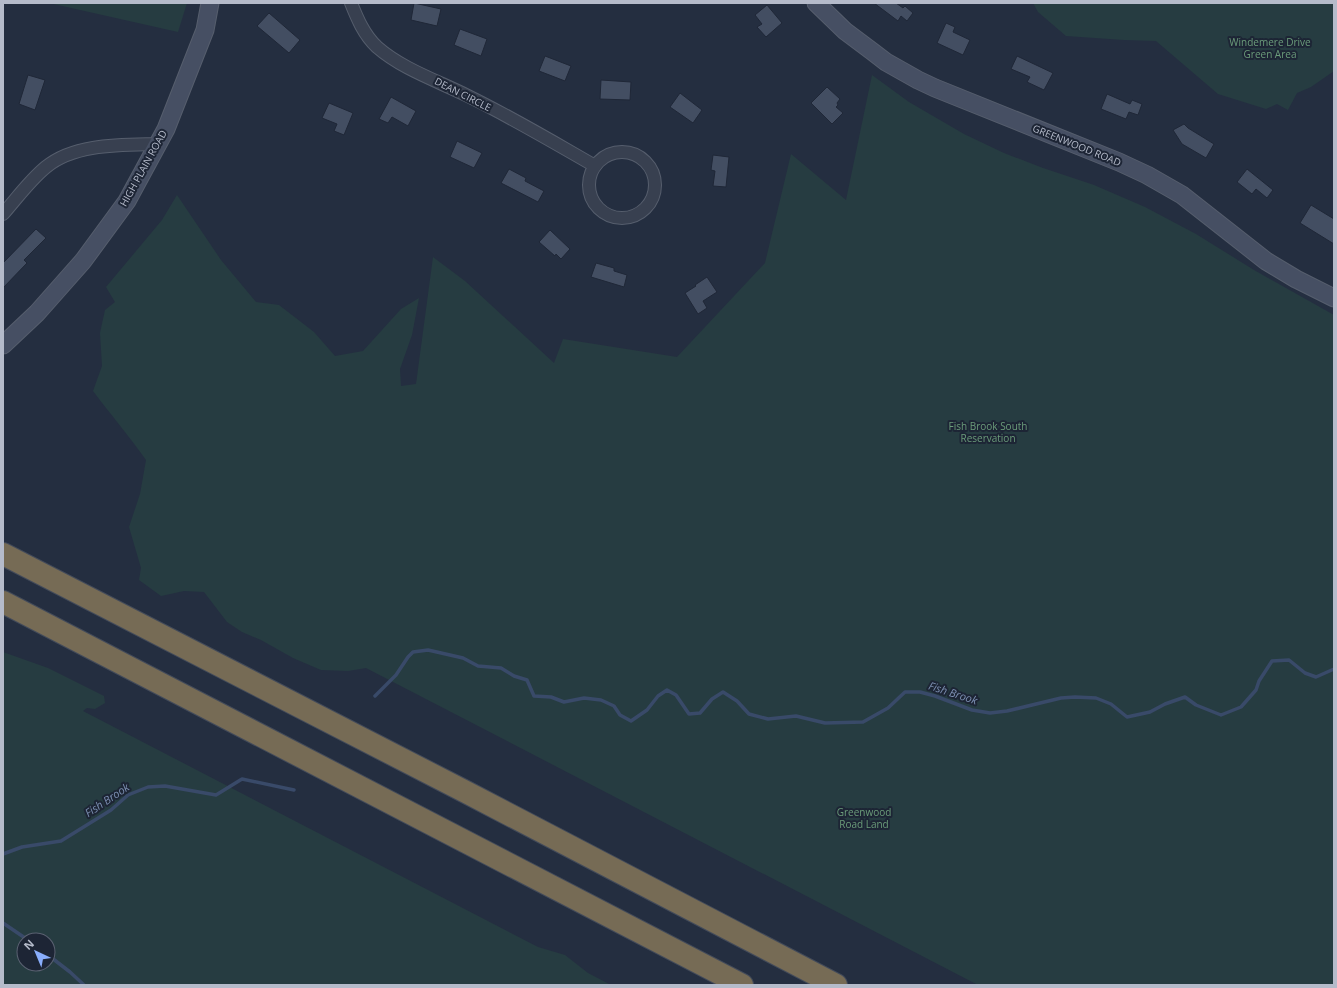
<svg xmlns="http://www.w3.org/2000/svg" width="1337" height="988" viewBox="0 0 1337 988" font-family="'Open Sans',sans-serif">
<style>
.green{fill:#263c41;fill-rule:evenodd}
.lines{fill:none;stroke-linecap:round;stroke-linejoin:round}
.stream{stroke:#394a69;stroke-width:3.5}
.building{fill:#434e62;stroke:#1f2737}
.street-casing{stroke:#565e6d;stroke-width:14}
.secondary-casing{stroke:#565e6d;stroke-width:19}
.highway-casing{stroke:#434b5a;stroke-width:24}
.street{stroke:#384050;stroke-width:12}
.secondary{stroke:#464f63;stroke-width:17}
.highway{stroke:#766b55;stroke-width:22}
.labels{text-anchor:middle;stroke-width:4;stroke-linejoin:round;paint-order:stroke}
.park-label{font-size:10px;fill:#6b9c7a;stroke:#1d2535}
.street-label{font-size:10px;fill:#b5bbca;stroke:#1d2535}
.water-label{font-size:11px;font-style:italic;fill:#7c8fb2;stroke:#1d2535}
</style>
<rect width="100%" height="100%" fill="#242e40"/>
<g class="green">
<polygon points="49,3 187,3 178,32"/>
<polygon points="1033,3 1334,3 1334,71 1311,87 1297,93 1288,110 1277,104 1266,109 1218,94 1156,41 1124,40 1066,36 1038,12"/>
<path d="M 872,75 L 909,102 L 964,134 L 1004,153 L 1043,168 L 1094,185 L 1145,207 L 1196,234 L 1254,270 L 1334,315 L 1334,985 L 978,985 L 366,668 L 348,671 L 321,670 L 293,658 L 261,640 L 242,632 L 227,622 L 204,592 L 184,591 L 161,596 L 139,580 L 141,568 L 129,527 L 140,494 L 146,460 C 130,437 111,415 93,391 L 102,366 L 100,333 L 105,310 L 115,302 L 106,287 L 162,220 L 177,195 L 221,260 L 256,302 L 279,305 L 314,332 L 335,356 L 363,351 L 401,309 L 419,298 L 412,335 L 400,369 L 401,386 L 416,384 L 433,257 L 465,281 L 554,363 L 563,339 L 677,357 L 765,263 L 791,154 L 846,200 Z"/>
<path d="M 3,652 L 48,668 L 104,696 L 105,703 L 95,709 L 87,708 L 83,711 L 538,947 L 565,955 L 588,973 L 611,985 L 3,985 ZM 24,940 L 48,940 L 48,964 L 24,964 Z"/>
</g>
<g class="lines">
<g class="stream">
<polyline points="375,696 396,675 408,657 413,652 428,650 463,658 478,666 501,668 514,676 527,680 534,696 551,697 564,702 584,698 601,700 614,706 620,715 631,721 647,710 658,696 667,690 676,695 689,714 700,713 712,699 723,692 737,701 749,714 768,719 796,716 825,723 863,722 888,708 905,692 920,692 935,696 972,710 990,713 1007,711 1061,698 1075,697 1096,698 1111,704 1127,717 1150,712 1165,704 1185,697 1196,705 1221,715 1241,707 1256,690 1259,681 1272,661 1289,660 1305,673 1316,677 1334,669"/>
<polyline points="3,854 22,847 61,841 111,810 128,795 148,787 165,786 216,795 242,779 294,790"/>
<polyline points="3,923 28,940"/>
<polyline points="48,955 70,972 84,985"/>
</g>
</g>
<g class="building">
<polygon points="414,3 441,9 437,26 411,20"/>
<polygon points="874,3 896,3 903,8 905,6 913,13 907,21 901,16 898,21"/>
<polygon points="767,5 782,23 766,37 757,27 762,24 755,15"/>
<polygon points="269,13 300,40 289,53 257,26"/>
<polygon points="946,23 955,27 953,32 970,40 963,55 937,43"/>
<polygon points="460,29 487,39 481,56 454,45"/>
<polygon points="545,56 571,66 565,81 539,71"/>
<polygon points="1017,56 1053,73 1044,90 1027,82 1030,77 1011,69"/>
<polygon points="28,75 45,80 35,110 19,104"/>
<polygon points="601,80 631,82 630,100 600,99"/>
<polygon points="827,87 840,99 837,103 838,105 836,107 843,113 832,124 811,103"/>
<polygon points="680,93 702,110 693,123 670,107"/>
<polygon points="1107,94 1130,104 1132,100 1142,104 1138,115 1129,112 1126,119 1101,109"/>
<polygon points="391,97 416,111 408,126 392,117 388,123 379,119"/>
<polygon points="329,103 353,113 344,135 334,131 337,124 322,118"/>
<polygon points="1184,124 1188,128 1214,144 1206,158 1182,144 1173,130"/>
<polygon points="457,141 482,153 474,168 450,157"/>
<polygon points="713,155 729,157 726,187 713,186 715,171 711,170"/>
<polygon points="509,169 526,178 525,181 544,191 538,202 501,183"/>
<polygon points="1247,169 1273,190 1267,198 1256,189 1252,194 1237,182"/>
<polygon points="1311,205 1334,219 1334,244 1300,223"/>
<polygon points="36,229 46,238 24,260 27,263 3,288 3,263"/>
<polygon points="550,230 570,249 561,259 556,254 555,256 539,242"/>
<polygon points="596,263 614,268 614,271 627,275 624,287 591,277"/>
<polygon points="707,277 717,292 703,301 707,308 698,314 685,293 696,286 695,285"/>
</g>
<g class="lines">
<g class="street-casing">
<g id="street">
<path d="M 351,3 C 357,18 364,35 377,47 C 402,69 438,81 468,96 C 511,117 553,142 595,166"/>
<circle cx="622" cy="185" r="33"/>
<path d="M 3,214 C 17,198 30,180 46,167 C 75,143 123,145 158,144"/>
</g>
</g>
<g class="secondary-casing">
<g id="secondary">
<polyline points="816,3 845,31 873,52 886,62 918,80 935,88 1119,162 1147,175 1182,195 1266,261 1296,279 1334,298"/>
<polyline points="3,345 37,313 83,261 127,201 166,129 205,30 210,3"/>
</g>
</g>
<g class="highway-casing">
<g id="highway">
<polyline points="3,554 464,791 836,985"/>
<polyline points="3,602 742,985"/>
</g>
</g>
<use href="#street" class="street"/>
<use href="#secondary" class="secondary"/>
<use href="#highway" class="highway"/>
</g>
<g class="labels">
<g class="park-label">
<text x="1270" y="46">Windemere Drive<tspan x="1270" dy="12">Green Area</tspan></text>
<text x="988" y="430">Fish Brook South<tspan x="988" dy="12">Reservation</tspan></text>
<text x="864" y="816">Greenwood<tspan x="864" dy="12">Road Land</tspan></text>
</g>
<g class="street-label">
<text transform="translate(463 94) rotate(27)" y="4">DEAN CIRCLE</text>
<text transform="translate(1077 145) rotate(22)" y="4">GREENWOOD ROAD</text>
<text transform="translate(143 168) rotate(-61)" y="4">HIGH PLAIN ROAD</text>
</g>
<g class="water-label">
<text transform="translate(953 693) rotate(18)" y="4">Fish Brook</text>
<text transform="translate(107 800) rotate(-34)" y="4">Fish Brook</text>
</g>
</g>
<rect width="1337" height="988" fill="none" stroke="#b5bbca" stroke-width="8"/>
<g transform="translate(36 952) rotate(316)"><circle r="19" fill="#1d2535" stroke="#5a6171"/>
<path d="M0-3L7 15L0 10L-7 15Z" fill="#89adfb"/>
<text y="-6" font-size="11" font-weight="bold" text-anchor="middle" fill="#b5bbca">N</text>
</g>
</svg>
